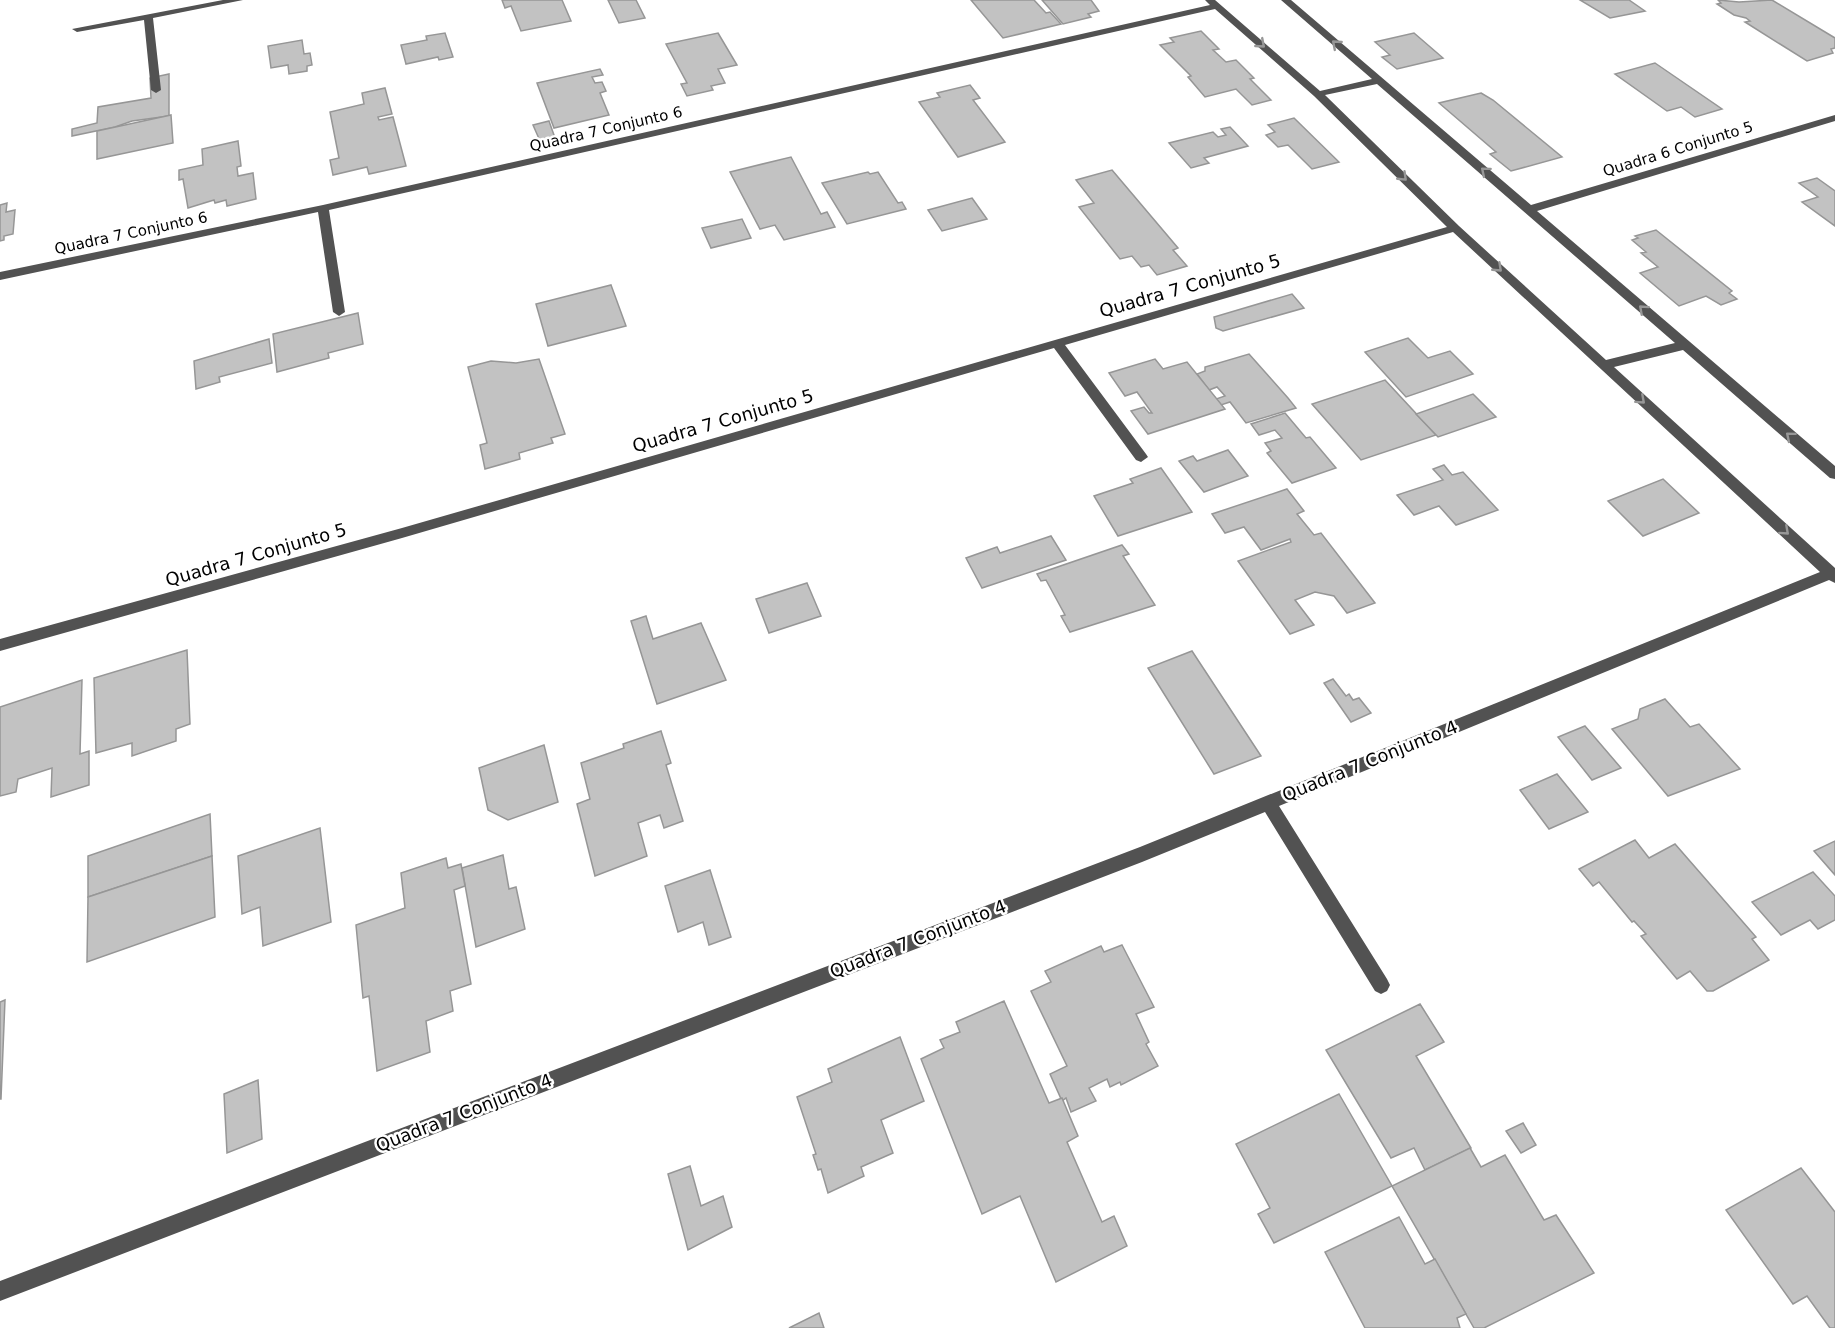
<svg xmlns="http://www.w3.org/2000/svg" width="1835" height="1328" viewBox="0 0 1835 1328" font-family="'DejaVu Sans',sans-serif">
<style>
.building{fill:#c2c2c2;stroke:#969696;stroke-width:1.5}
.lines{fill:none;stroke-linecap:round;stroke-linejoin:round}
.minor{fill:#525252;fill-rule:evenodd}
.oneway{stroke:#979797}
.labels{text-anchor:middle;stroke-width:5;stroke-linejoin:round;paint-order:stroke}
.far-street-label{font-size:15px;fill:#000;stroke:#fff}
.street-label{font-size:18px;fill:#000;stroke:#fff}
</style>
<rect width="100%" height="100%" fill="#fff"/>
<g class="building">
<polygon points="502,0 562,0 571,21 521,31 511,6 505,8"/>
<polygon points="608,0 636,0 645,18 619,23"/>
<polygon points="971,0 1034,0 1046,13 1050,12 1061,24 1003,38"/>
<polygon points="1042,0 1091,0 1099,11 1088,14 1091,17 1063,24"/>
<polygon points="1580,0 1629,0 1645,11 1610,18"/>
<polygon points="1718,0 1739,2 1772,0 1835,38 1835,48 1831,49 1833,53 1807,61 1745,22 1750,21 1746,18 1734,15 1717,4 1721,3"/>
<polygon points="1201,31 1219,49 1213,50 1226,62 1236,60 1254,78 1250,79 1271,100 1252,105 1236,89 1205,97 1188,77 1191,76 1160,45 1174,42 1170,38"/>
<polygon points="445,33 453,57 439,60 438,57 406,64 401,45 427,40 426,36"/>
<polygon points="718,33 737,65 718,69 725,83 711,86 713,90 687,96 681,84 687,83 666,44"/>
<polygon points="1414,33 1443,58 1397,69 1382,57 1390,55 1375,42"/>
<polygon points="302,40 304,54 310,53 312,65 307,66 307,71 289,74 288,65 271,68 268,46"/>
<polygon points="1655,63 1722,109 1695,117 1681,107 1667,111 1615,74"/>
<polygon points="600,69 603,75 592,77 595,83 602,82 606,91 600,93 609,115 554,128 537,83"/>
<polygon points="169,74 169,116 132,121 115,127 72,136 72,129 97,123 98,107 151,98 150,78"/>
<polygon points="970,85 980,98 973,100 1005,142 958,157 919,102 940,97 937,93"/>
<polygon points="385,88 392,114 378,117 379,120 393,117 406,166 369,174 367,167 333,175 330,160 339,158 330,112 364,104 362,93"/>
<polygon points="1481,93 1493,100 1562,157 1511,171 1490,154 1496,152 1439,103"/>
<polygon points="171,115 173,143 97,159 97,131"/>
<polygon points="1294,118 1339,162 1312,169 1288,145 1278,147 1266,135 1275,132 1268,125"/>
<polygon points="549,121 555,138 540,141 533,125"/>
<polygon points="1230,127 1248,146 1204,158 1209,163 1191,168 1169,143 1213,132 1218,137 1226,135 1221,129"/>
<polygon points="238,141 241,166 237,167 238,176 253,173 256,199 227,206 226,200 215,203 214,200 188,208 183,179 179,180 179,170 203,165 202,149"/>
<polygon points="791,157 821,214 827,212 835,227 784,240 775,225 760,229 730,172"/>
<polygon points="1112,170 1178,248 1173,250 1187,266 1157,275 1149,265 1141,267 1132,256 1120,259 1079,207 1094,203 1076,180"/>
<polygon points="868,172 870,174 878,172 898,203 902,202 906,209 847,224 822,183"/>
<polygon points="1817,178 1835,191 1835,226 1802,202 1818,197 1799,183"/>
<polygon points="972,198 987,219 942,231 928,210"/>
<polygon points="7,203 6,212 15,210 13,234 4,236 4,240 0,241 0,205"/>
<polygon points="742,219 751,238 711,248 702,228"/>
<polygon points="1656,230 1732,291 1729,293 1737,299 1721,305 1706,296 1679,306 1640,273 1658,267 1641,253 1646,252 1632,240 1638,238 1635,236"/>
<polygon points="611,285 626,326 548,346 536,304"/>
<polygon points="1292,294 1304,308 1223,331 1216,328 1214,317"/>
<polygon points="358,313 363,344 328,353 329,358 277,372 273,334"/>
<polygon points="1408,338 1428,358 1450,351 1473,374 1406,397 1365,352"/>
<polygon points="269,339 272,363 219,377 220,382 196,389 194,361"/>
<polygon points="1249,354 1288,398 1296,408 1246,423 1230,402 1221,405 1216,399 1225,396 1217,387 1209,390 1197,374 1205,371 1205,367"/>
<polygon points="539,359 565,434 551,438 553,443 519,453 520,459 485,469 480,445 487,443 468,367 491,361 516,363"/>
<polygon points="1155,359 1163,369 1187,362 1225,409 1148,434 1131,411 1144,407 1149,413 1152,413 1137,392 1125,396 1109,373"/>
<polygon points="1385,380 1436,435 1361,460 1312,404"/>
<polygon points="1473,394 1496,417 1438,437 1416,414"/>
<polygon points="1285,413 1306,438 1310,437 1336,468 1292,483 1267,453 1271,451 1265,443 1282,438 1275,430 1259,435 1251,424"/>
<polygon points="1228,450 1248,476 1204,492 1179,461 1193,456 1197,461"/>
<polygon points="1444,465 1452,475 1463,472 1498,510 1456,525 1439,506 1414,515 1397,495 1443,480 1433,469"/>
<polygon points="1161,468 1192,512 1118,536 1094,496 1133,483 1130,479"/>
<polygon points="1663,479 1699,513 1643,536 1608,501"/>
<polygon points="1287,489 1304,511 1297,514 1314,535 1321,533 1375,603 1347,613 1334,596 1315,592 1295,600 1314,625 1290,634 1238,561 1291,542 1290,539 1261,550 1244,527 1225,533 1212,514"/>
<polygon points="1051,536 1066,560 982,588 966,558 997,547 1000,553"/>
<polygon points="1122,545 1129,554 1123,556 1155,605 1070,632 1061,616 1065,615 1046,580 1041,581 1037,574"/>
<polygon points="807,583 821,616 769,633 756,599"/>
<polygon points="646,616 653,639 701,623 726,680 657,704 631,621"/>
<polygon points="187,650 190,724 176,729 176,741 132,756 132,743 96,753 94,678"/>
<polygon points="1192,651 1261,756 1214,774 1148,668"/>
<polygon points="1333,679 1346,696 1349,694 1353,700 1359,698 1371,713 1351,722 1324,683"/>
<polygon points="82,680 80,754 89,751 89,785 51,797 52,768 18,779 16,792 0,796 0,707"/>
<polygon points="1665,699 1690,727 1699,724 1740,769 1668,796 1612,729 1638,719 1640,709"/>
<polygon points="1585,726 1621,768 1592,780 1558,737"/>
<polygon points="661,731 671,763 666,765 683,821 664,828 660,815 638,823 647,856 595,876 577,804 590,799 581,763 624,748 623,744"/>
<polygon points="544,745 558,802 508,820 488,810 479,768"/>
<polygon points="1557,774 1588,812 1549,829 1520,790"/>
<polygon points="210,814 212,856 88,897 88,856"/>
<polygon points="320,828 331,922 263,946 260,907 242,914 238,856"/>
<polygon points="1635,840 1649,858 1675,844 1756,937 1752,939 1769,960 1713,991 1707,991 1690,971 1677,979 1641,936 1646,934 1634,921 1632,922 1599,882 1593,886 1579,869"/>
<polygon points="1835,841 1835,875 1814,851"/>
<polygon points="503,855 509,889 516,887 525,929 476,947 462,868"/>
<polygon points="212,856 215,917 87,962 88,897"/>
<polygon points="446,858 448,868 461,864 465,886 454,890 471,984 450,991 453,1011 426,1021 430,1052 377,1071 369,996 363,998 356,925 405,908 401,873"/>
<polygon points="710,870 731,937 709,945 703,922 678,932 665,886"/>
<polygon points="1813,872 1835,896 1835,920 1818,929 1810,920 1781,935 1752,902"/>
<polygon points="1122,945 1154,1007 1136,1014 1149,1042 1146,1044 1158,1066 1121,1085 1120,1082 1110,1087 1107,1079 1089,1088 1096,1101 1071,1112 1066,1098 1062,1101 1050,1074 1067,1066 1031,991 1051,982 1045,971 1101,946 1104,952"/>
<polygon points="5,1000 1,1099 0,1099 0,1002"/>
<polygon points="1004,1001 1049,1103 1062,1098 1078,1136 1067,1142 1102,1222 1114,1216 1127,1246 1056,1282 1020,1196 982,1214 921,1059 944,1048 940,1040 960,1032 956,1022"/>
<polygon points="1420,1004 1444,1042 1416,1056 1471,1148 1425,1170 1414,1148 1391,1158 1326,1050"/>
<polygon points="900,1037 924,1101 881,1120 893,1153 861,1167 864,1176 828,1193 821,1169 818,1170 813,1155 816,1154 797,1097 832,1082 828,1069"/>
<polygon points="258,1080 262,1139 227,1153 224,1094"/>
<polygon points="1339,1094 1392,1186 1274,1243 1258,1214 1270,1208 1236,1144"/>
<polygon points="1523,1123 1536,1145 1521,1153 1506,1131"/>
<polygon points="1470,1148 1481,1167 1505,1155 1544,1220 1556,1215 1594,1273 1484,1328 1474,1328 1392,1186"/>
<polygon points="690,1166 701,1206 723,1196 732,1227 688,1250 668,1174"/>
<polygon points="1801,1168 1835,1212 1835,1328 1830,1328 1807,1296 1793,1304 1726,1210"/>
<polygon points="1399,1217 1425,1264 1435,1259 1466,1314 1457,1318 1460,1328 1365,1328 1325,1252"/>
<polygon points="819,1313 824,1328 789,1328"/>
</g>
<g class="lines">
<g class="minor">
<polygon points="223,0 243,0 153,18 161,90 156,93 151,90 144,20 77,32 72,29"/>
<path d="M 1205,0 L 1215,0 L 1320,91 L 1372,79 L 1281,0 L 1291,0 L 1531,205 L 1835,115 L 1835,121 L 1537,211 L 1835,466 L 1835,479 L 1830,478 L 1683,350 L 1614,367 L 1835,568 L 1835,583 L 1829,580 L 1279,806 L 1387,979 L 1390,985 L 1387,991 L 1381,994 L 1375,991 L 1265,812 L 1142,862 L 0,1301 L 0,1281 L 1140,847 L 1820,572 L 1453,232 L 1065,345 L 1146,454 L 1148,457 L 1141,462 L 1136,460 L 1054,348 L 402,538 L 0,651 L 0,639 L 402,528 L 1447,227 L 1314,96 L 1215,9 L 329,210 L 345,312 L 339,316 L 333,312 L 318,212 L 0,280 L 0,272 L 323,205 L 1210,5 ZM 1377,84 L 1675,343 L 1606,360 L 1459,226 L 1325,95 Z"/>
</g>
</g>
<defs><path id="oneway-chevron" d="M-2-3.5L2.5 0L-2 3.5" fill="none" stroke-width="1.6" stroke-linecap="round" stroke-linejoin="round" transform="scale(1.5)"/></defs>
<g class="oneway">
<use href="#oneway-chevron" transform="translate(1261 44) rotate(41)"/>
<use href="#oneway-chevron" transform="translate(1336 44) rotate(-139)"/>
<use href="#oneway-chevron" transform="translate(1485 171) rotate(-140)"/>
<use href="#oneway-chevron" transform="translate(1403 177) rotate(44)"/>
<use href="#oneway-chevron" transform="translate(1498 268) rotate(43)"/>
<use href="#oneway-chevron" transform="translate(1643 309) rotate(-138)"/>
<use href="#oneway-chevron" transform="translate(1641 400) rotate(42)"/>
<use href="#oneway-chevron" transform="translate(1790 436) rotate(-140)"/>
<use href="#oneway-chevron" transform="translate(1785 531) rotate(42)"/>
</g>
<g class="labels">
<g class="far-street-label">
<text transform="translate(606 129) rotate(-13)" y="5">Quadra 7 Conjunto 6</text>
<text transform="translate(1678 149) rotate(-17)" y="5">Quadra 6 Conjunto 5</text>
<text transform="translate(131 233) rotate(-12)" y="5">Quadra 7 Conjunto 6</text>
</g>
<g class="street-label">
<text transform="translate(1190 286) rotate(-16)" y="6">Quadra 7 Conjunto 5</text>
<text transform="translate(723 421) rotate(-16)" y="6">Quadra 7 Conjunto 5</text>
<text transform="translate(256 555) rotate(-16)" y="6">Quadra 7 Conjunto 5</text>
<text transform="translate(1370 761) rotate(-22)" y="6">Quadra 7 Conjunto 4</text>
<text transform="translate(918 939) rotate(-21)" y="6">Quadra 7 Conjunto 4</text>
<text transform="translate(464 1113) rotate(-21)" y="6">Quadra 7 Conjunto 4</text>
</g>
</g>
</svg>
